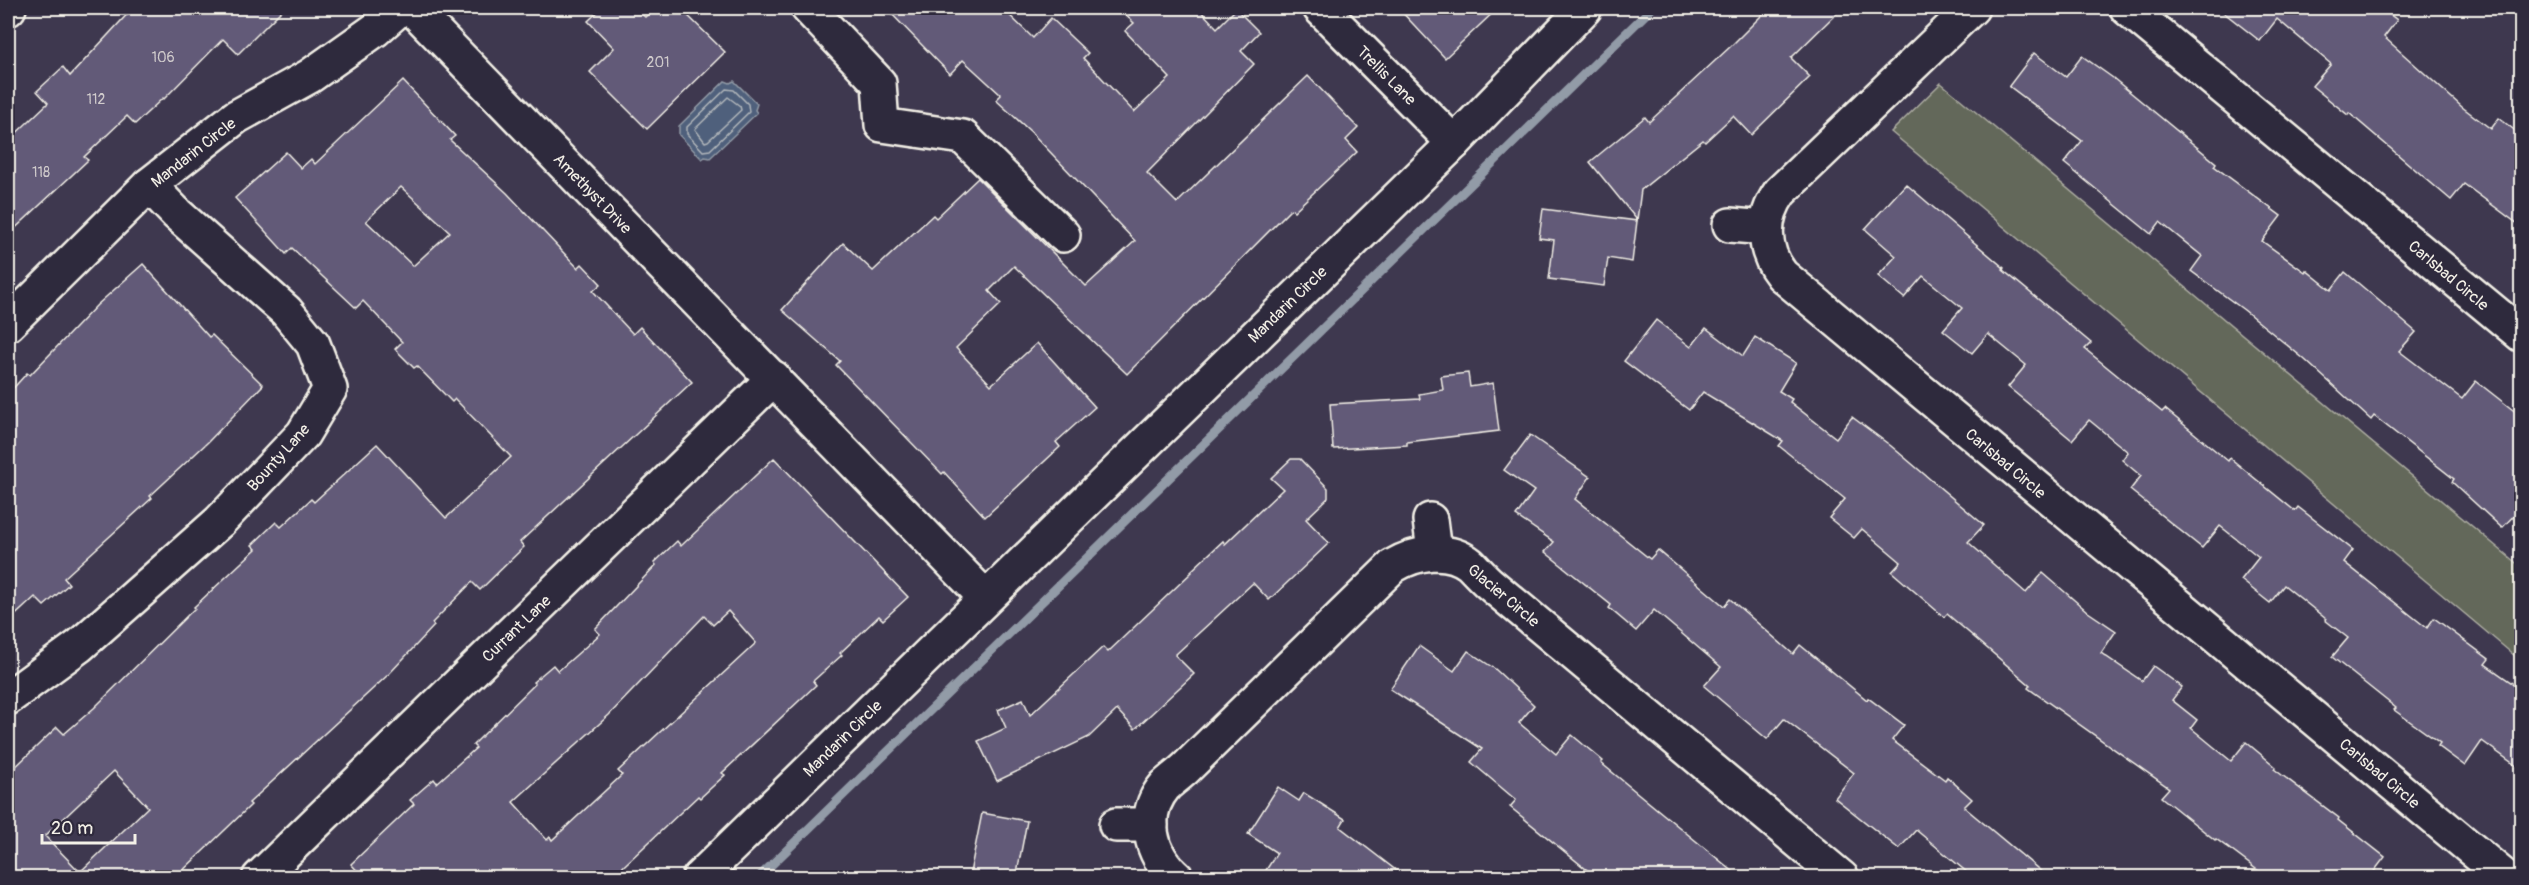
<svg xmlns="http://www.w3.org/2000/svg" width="2529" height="885" viewBox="0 0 2529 885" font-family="Pangolin,sans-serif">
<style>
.green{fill:#63685a;stroke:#acaca1;stroke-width:1.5}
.water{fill:#50617b;stroke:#929ba7;stroke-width:1.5}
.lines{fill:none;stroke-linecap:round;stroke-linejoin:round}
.shore{stroke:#b2b7bc;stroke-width:1.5}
.stream{stroke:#929ba7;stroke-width:9}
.building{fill:#625a78;stroke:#f4f1e8;stroke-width:1.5;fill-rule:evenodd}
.minor-casing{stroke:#f4f1e8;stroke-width:38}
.minor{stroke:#2f2a3d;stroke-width:33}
.labels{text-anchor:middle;stroke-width:4.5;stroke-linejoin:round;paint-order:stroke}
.number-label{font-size:14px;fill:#d0cbcc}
.street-label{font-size:16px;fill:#f4f1e8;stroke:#2f2a3d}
</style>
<rect width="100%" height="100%" fill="#3e384f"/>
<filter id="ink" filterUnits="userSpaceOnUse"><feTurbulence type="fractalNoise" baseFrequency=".0167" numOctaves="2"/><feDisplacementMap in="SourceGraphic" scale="12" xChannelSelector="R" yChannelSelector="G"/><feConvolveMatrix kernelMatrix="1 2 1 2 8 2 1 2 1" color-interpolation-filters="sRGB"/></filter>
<g filter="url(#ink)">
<polygon class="green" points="1941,83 2521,567 2521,661 1891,132"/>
<polygon class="water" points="725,81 730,83 734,81 757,104 755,110 757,113 710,158 705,157 702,159 679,135 679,126"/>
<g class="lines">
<g class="shore">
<polygon points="726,89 734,90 748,104 749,112 710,150 703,151 687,134 687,127"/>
<polygon points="728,97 740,106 741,110 708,141 705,142 695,129"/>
</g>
<polyline class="stream" points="758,878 1652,8"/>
</g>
<g class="building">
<polygon points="133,8 284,8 238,54 223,39 164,99 163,98 135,124 127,116 84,157 88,160 8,235 8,141 48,103 37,91 63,67 70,76"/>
<polygon points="602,8 635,8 645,17 655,8 680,8 725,52 647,129 590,72 614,48 588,21"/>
<polygon points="886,8 1002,8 1033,38 1051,18 1088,53 1083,58 1134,112 1170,78 1125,31 1134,23 1118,8 1198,8 1217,28 1236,9 1259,32 1241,51 1254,64 1147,173 1177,203 1308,76 1358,128 1346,140 1357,152 1294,211 1291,209 1127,374 1014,266 989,291 1001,304 956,348 991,385 1037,343 1095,407 1056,442 1060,447 985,517 944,472 942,474 836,365 840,361 782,310 843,243 873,271 933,215 936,218 978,178 1086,286 1135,241 1031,132 996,100 1001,95 963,60 950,74"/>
<polygon points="1398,8 1498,8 1445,58"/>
<polygon points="1769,8 1842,8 1791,58 1810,77 1751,135 1733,116 1705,142 1703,140 1641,190 1637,220 1590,162 1645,117 1649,122 1730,47"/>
<polygon points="2218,8 2381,8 2397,20 2384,37 2462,107 2491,129 2499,118 2522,136 2522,227 2464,184 2451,200 2349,113 2348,115 2312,86 2331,64 2277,19 2260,41"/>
<polygon points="2034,53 2066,77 2082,56 2113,78 2216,163 2214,166 2281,216 2262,241 2305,272 2306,270 2331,290 2345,272 2416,332 2399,351 2462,399 2476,381 2522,417 2522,507 2502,528 2452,482 2454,479 2374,416 2371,420 2304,359 2244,310 2191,271 2202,256 2160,222 2151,234 2064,163 2082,141 2009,86"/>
<path d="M 403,81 L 455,136 L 450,140 L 507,193 L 578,268 L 582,264 L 601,284 L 593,291 L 633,334 L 640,327 L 692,382 L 520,542 L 524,547 L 480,590 L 472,582 L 432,623 L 434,626 L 389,674 L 249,803 L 251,805 L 175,878 L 8,878 L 8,774 L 57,727 L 64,734 L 94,708 L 195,608 L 194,607 L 256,549 L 252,545 L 276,522 L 281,527 L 311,499 L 314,502 L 377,444 L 446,518 L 511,457 L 455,399 L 452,402 L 417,366 L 414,368 L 395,349 L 402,342 L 363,301 L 356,308 L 292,248 L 286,254 L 235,198 L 286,152 L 301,168 L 311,159 L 315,164 ZM 401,187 L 450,232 L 413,266 L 366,221 ZM 114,771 L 148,807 L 80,872 L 45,836 Z"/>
<polygon points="1906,184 2004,268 2003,270 2091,343 2085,349 2162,412 2165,409 2228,461 2230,458 2295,511 2298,507 2353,550 2344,562 2427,628 2434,618 2489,659 2485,664 2522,690 2522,770 2482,741 2465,766 2438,746 2440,743 2394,710 2396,708 2332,657 2348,638 2325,620 2326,619 2284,585 2270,603 2241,580 2259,557 2220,526 2202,548 2130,490 2141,476 2122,460 2128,452 2089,420 2072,440 2008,387 2026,365 1988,334 1972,353 1943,330 1962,308 1923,276 1904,298 1878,276 1896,256 1865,229"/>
<polygon points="1543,209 1637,221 1632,262 1608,258 1604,286 1549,279 1554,240 1539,238"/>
<polygon points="143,264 209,337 212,335 263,385 208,442 150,496 152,498 64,578 69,584 44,606 35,597 8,622 8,394 27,373 30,375 97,305"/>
<polygon points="1656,320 1691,347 1706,328 1743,356 1755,337 1796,363 1779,391 1792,399 1790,402 1836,438 1852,417 1891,446 1984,525 1968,542 2026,593 2043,573 2088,612 2116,631 2101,653 2142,681 2153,666 2182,687 2172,700 2197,720 2191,728 2231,761 2246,742 2276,767 2274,769 2339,818 2338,820 2385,857 2369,878 2268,878 2216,839 2215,840 2161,797 2169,788 2028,688 2030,685 1947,614 1944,617 1892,572 1901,562 1862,529 1854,538 1829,518 1845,499 1779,446 1783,441 1703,392 1689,410 1624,361"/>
<polygon points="1468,373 1470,387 1493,383 1499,431 1407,442 1407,445 1333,449 1330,404 1420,399 1419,394 1443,390 1441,376"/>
<polygon points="1530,435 1590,477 1575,499 1650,559 1658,550 1724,606 1730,599 1793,654 1800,645 1867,700 1868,698 1904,725 1892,740 1945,780 1947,777 1972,799 1964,807 2049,878 1974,878 1916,830 1899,849 1835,798 1854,773 1784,719 1767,739 1704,686 1721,667 1654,610 1636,631 1609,608 1611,605 1545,552 1554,542 1516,516 1534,491 1504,470"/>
<path d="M 774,458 L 908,597 L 883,620 L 879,616 L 840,653 L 842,655 L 813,681 L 816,685 L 722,773 L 725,775 L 700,798 L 698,796 L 611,878 L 364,878 L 351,864 L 414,804 L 410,800 L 434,779 L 437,783 L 476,748 L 473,745 L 535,684 L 533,682 L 553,665 L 558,671 L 600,634 L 595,629 L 656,565 L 654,563 L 677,541 L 681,546 ZM 728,611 L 756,643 L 618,771 L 622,775 L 552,840 L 550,837 L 547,840 L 513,802 L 609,715 L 704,616 L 713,625 Z"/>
<polygon points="1291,459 1300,459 1328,488 1328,498 1306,519 1329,543 1269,600 1253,583 1175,655 1194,674 1135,729 1117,710 1089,737 997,781 978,741 1006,728 998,710 1023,699 1030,715 1103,647 1108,652 1192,572 1191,571 1223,541 1225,544 1283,489 1271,478"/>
<polygon points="1419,646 1454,671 1468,651 1495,669 1534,705 1519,723 1556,754 1572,735 1603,761 1601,763 1741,878 1597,878 1510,807 1516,800 1471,762 1482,749 1390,689"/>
<polygon points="1278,787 1299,801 1304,793 1345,819 1340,827 1406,878 1261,878 1277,853 1248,834"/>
<polygon points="982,813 1027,821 1016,878 969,878"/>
</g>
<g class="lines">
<g class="minor-casing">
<g id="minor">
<polyline points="412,8 986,598"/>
<polyline points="808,8 879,83 882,125 963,137 1063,235"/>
<polyline points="1320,8 1454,143"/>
<path d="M 1972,8 L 1780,192 C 1761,219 1762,250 1782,275 L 2506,878"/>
<polyline points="2127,8 2522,335"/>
<polyline points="8,9 9,8"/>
<polyline points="1730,225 1766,228"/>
<polyline points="8,324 149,185 236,117 310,76 375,30 400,8"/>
<polyline points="1430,520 1434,552"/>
<polyline points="8,698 79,646 219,522 303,434 330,389 313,344 286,311 177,214 149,185"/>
<polyline points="1116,825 1151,825"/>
<polyline points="259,878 774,378"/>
<polyline points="699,878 1454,143 1585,8"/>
<path d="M 1177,878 C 1150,855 1140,815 1165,786 C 1171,780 1180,774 1186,768 L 1393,566 C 1415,553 1447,546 1470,564 C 1477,571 1483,578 1490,584 L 1842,878"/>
</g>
</g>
<use href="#minor" class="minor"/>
</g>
</g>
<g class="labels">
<g class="number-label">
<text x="163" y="62">106</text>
<text x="658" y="67">201</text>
<text x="96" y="104">112</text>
<text x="41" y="177">118</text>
</g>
<g class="street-label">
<text transform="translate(1387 75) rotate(45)" y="6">Trellis Lane</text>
<text transform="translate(193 152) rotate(-38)" y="6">Mandarin Circle</text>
<text transform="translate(593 193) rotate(46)" y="6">Amethyst Drive</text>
<text transform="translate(2449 275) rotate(40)" y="6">Carlsbad Circle</text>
<text transform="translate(1287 304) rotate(-44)" y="6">Mandarin Circle</text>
<text transform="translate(278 457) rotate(-48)" y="6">Bounty Lane</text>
<text transform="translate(2006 463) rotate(40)" y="6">Carlsbad Circle</text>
<text transform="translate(1504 595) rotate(40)" y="6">Glacier Circle</text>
<text transform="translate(516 628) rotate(-44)" y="6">Currant Lane</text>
<text transform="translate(842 738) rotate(-44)" y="6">Mandarin Circle</text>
<text transform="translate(2380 773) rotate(40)" y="6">Carlsbad Circle</text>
</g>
</g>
<rect width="2529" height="885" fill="none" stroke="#2f2a3d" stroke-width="30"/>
<rect x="15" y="15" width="2499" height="855" fill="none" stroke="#f4f1e8" stroke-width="2" filter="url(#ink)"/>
<path d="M42 834v9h93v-9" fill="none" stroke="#f4f1e8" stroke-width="3"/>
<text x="51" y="834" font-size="18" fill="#f4f1e8" stroke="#2f2a3d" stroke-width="4.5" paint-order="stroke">20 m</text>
</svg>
